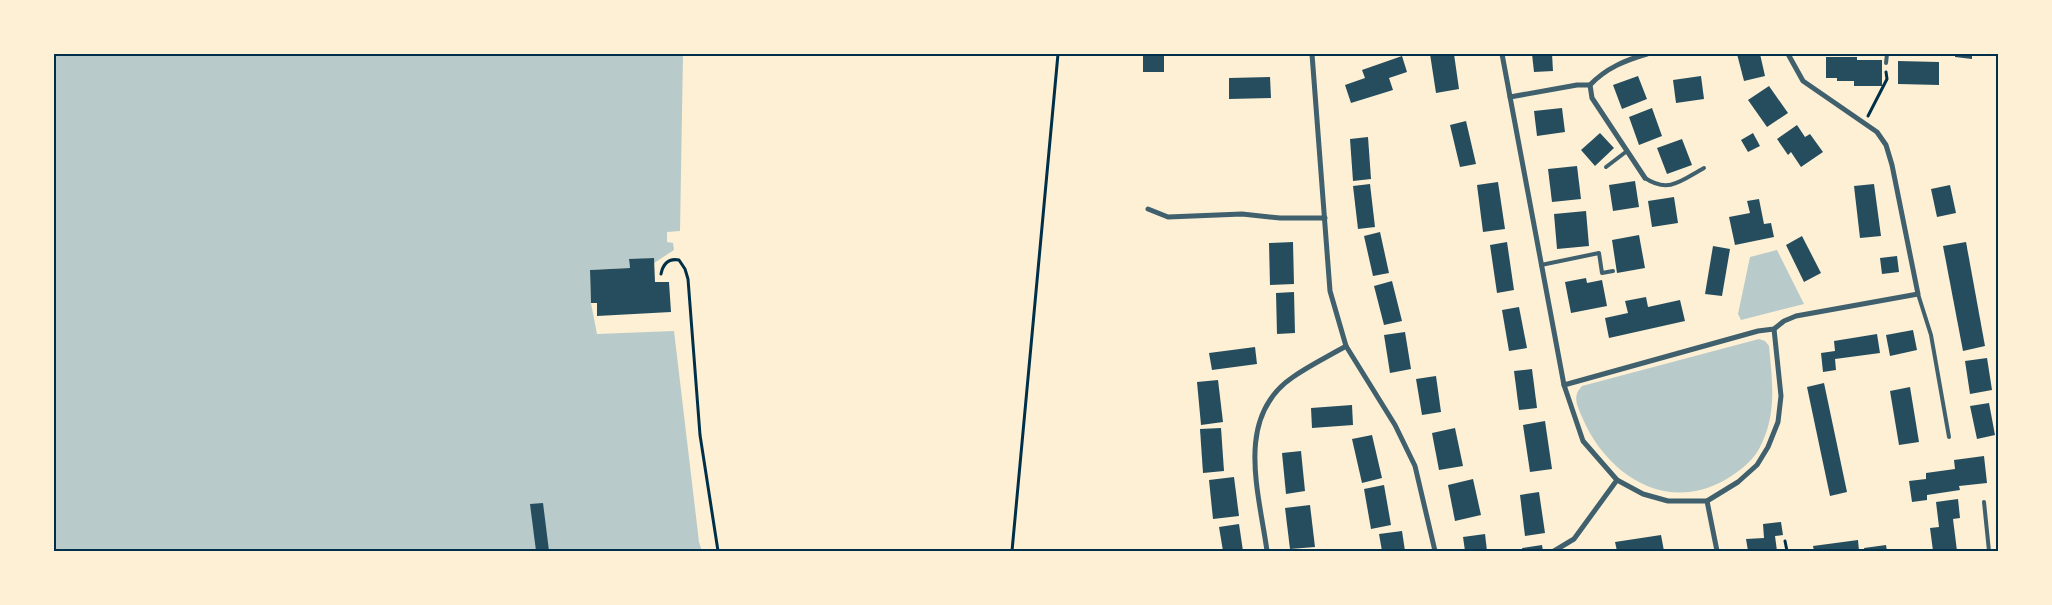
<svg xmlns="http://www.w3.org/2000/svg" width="2052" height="605" viewBox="0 0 2052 605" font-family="Jost,sans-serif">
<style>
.green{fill:#b9caca}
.building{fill:#264d5e}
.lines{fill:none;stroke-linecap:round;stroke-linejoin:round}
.path{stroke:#003049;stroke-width:3}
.service{stroke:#3f606c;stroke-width:4}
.minor{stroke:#3f606c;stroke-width:5}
.neatline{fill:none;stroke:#003049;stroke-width:2}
</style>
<rect width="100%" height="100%" fill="#fdf0d5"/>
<g class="green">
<polygon points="54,54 683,54 680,231 667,232 667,242 673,243 674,250 654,263 654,258 629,260 630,268 590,270 591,303 597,334 674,331 699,542 702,551 625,551 624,549 607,551 54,551"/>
<polygon points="1777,250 1804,304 1741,320 1738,314 1750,257"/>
<path d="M 1759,339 L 1765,341 L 1769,346 C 1772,379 1777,411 1762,443 C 1755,460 1740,471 1725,480 C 1665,514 1606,474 1582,417 C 1577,405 1572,396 1582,386 Z"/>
</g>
<g class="building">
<rect x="1143" y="54" width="21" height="18"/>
<polygon points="1430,54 1454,54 1459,89 1436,93"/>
<polygon points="1532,54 1552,54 1553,71 1534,72"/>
<polygon points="1737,54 1760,54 1765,76 1744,81"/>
<polygon points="1955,54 1972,54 1972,59 1955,57"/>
<polygon points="1402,56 1407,72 1389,78 1393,90 1351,103 1345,85 1365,78 1362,70"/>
<polygon points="1826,57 1857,57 1857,60 1882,60 1882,86 1854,86 1854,81 1837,81 1837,78 1826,78"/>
<polygon points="1898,61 1939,62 1939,85 1898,84"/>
<polygon points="1638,76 1647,99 1622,109 1613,85"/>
<polygon points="1701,76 1704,99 1676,103 1673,80"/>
<polygon points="1270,77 1271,98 1229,99 1229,78"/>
<polygon points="1769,86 1788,113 1767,127 1748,100"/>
<polygon points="1562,108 1565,132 1537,136 1534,111"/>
<polygon points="1652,108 1662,136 1639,145 1629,117"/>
<polygon points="1466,121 1476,164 1460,167 1450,125"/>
<polygon points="1797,125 1805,137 1810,134 1823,152 1801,167 1791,152 1788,155 1777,139"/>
<polygon points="1600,133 1614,148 1595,166 1581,150"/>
<polygon points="1753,133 1760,146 1748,152 1741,140"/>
<polygon points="1368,137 1371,179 1353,181 1350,139"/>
<polygon points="1682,139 1692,165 1667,174 1657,148"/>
<polygon points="1577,166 1581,199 1552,202 1548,169"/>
<polygon points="1635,181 1639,207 1613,211 1609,185"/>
<polygon points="1498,182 1505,229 1483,232 1477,185"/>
<polygon points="1370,184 1375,227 1358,229 1353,186"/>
<polygon points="1874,184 1881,236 1860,238 1854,186"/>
<polygon points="1950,185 1956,213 1937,217 1931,189"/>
<polygon points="1674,197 1678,223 1652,227 1648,201"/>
<polygon points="1759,199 1764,224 1771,223 1774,237 1735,245 1729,217 1750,213 1747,201"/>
<polygon points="1586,211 1589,246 1557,249 1554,214"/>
<polygon points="1380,232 1389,273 1373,276 1364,236"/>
<polygon points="1639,235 1645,268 1617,273 1612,240"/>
<polygon points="1802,236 1821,273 1804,282 1786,245"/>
<polygon points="1293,242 1294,284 1270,285 1269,243"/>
<polygon points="1507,242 1514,290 1497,293 1490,245"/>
<polygon points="1966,242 1985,346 1963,351 1943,246"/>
<polygon points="1713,246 1730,249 1722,296 1705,294"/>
<polygon points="1897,256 1899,272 1882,274 1880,258"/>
<polygon points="654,258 655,282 669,282 671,312 597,316 597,303 591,303 590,270 630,268 629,259"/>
<polygon points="1586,278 1587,283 1602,280 1607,306 1571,313 1565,282"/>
<polygon points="1392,281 1402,321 1384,325 1374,286"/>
<polygon points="1294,292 1295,333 1277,334 1276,293"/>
<polygon points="1646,297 1648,307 1680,300 1685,321 1609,338 1605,318 1628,313 1625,301"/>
<polygon points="1519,307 1527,348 1509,351 1502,310"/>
<polygon points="1913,330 1917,350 1890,356 1886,335"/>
<polygon points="1405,332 1411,369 1390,373 1384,335"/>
<polygon points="1877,334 1880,353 1835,359 1836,370 1823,372 1821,353 1835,351 1834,341"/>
<polygon points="1255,347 1257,364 1212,370 1209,353"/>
<polygon points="1987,358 1992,390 1970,394 1965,361"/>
<polygon points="1532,369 1537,408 1519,410 1514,371"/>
<polygon points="1436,376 1441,412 1422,415 1416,379"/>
<polygon points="1218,380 1223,422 1201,425 1197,382"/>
<polygon points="1824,383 1847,492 1830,496 1807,387"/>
<polygon points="1910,387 1919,442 1899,445 1890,391"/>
<polygon points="1989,403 1995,435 1977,439 1970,406"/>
<polygon points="1352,405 1353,425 1312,428 1311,408"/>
<polygon points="1545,421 1552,469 1530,472 1523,425"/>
<polygon points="1221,428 1224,471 1203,473 1200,429"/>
<polygon points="1455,428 1463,466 1439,470 1432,433"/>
<polygon points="1372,435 1382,478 1362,483 1352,439"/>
<polygon points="1301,451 1305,491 1286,494 1282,453"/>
<polygon points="1984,456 1987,483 1959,486 1960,490 1927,495 1927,500 1912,502 1909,481 1926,479 1926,473 1955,469 1954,460"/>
<polygon points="1234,477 1239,516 1213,519 1209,480"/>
<polygon points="1473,479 1481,515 1455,521 1448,485"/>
<polygon points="1384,485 1391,525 1371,529 1364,489"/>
<polygon points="1539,492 1545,533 1525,536 1520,495"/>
<polygon points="1958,499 1960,518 1953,519 1957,551 1933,551 1930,528 1939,527 1936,502"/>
<polygon points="543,503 549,551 536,551 530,504"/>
<polygon points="1310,505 1315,547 1290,549 1285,508"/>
<polygon points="1781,522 1783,535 1775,536 1777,551 1748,551 1746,539 1764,538 1763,524"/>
<polygon points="1239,524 1243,551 1223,551 1219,527"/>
<polygon points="1402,531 1405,551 1382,551 1379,534"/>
<polygon points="1485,534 1487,551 1465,551 1463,537"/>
<polygon points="1661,535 1664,551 1617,551 1615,542"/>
<polygon points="1858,540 1859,551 1814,551 1813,546"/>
<polygon points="1542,545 1543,551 1523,551 1522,548"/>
<polygon points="1886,545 1887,551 1865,551 1864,548"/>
</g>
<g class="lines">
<g class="path">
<polyline points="1868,116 1887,79 1886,72"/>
<path d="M 661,274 C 663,264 668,258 679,260 L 685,269 L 688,279 L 700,435 L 718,551"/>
<polyline points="1785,541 1787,551"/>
<polyline points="1012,551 1058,54"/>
</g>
<g class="service">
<polyline points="1886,63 1887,54"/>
<polyline points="1606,167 1627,151"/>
<path d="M 1645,178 C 1669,194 1682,180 1704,168"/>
<polyline points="1541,265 1599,253 1602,273 1613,271"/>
<polyline points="1918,294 1931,335 1949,437"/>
<polyline points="1984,502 1989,551"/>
</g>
<g class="minor">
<polyline points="1312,54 1330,291 1346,346 1395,425 1415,466 1435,551"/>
<polyline points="1502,54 1564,385 1583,441 1617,480 1643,494 1668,501 1707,501 1738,482 1757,465 1768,447 1778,422 1781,396 1774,329"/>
<polyline points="1510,97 1577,85 1590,85"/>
<path d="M 1645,178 L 1592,98 L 1590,85 C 1606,68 1626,60 1647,54"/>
<polyline points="1148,209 1168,217 1242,214 1280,218 1325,218"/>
<polyline points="1564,385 1758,331 1774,329 1784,321 1796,316 1918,294 1892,165 1886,145 1877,132 1803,81 1788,54"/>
<polyline points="1707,501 1717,551"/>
<path d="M 1267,551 C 1259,492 1234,417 1293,377 C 1310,365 1329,356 1346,346"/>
<polyline points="1554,551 1574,539 1617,480"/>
</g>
</g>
<rect width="2052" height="605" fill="none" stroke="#fdf0d5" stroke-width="110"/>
<rect x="55" y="55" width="1942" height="495" class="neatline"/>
</svg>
